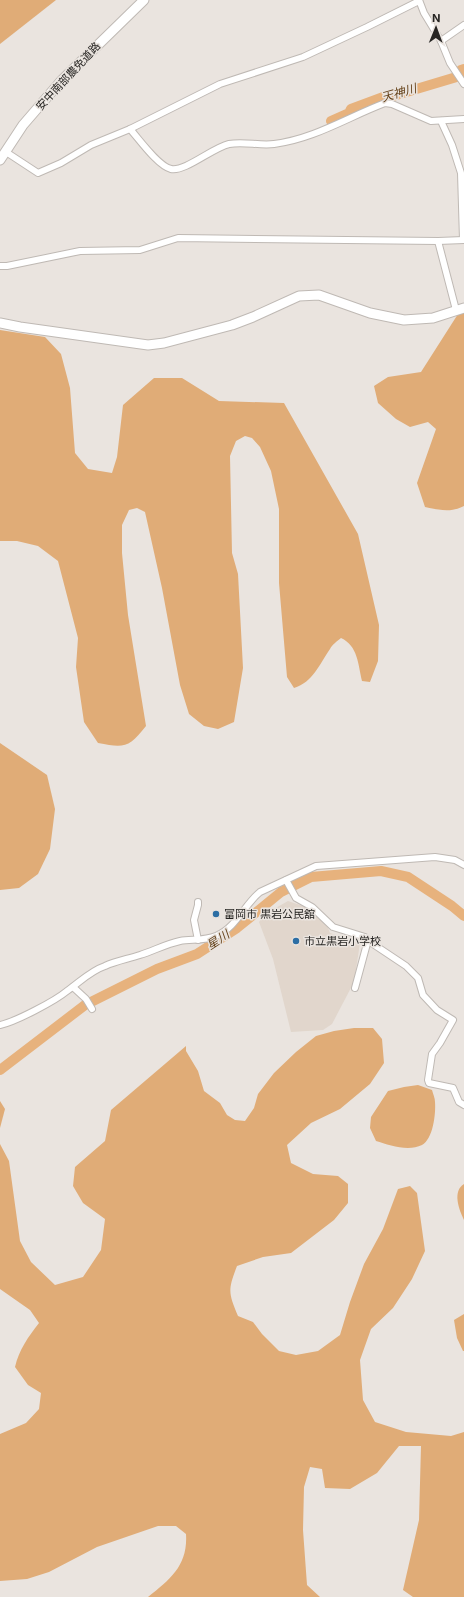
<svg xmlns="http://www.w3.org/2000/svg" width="464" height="1597" viewBox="0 0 464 1597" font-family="Inter,'Noto Sans JP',sans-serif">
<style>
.built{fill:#e1d6cc}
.forest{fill:#e0ac77}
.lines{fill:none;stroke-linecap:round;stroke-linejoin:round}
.river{stroke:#e7b27d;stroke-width:10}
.street-casing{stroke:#bfb9b4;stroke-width:8}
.secondary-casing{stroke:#bfb9b4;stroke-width:11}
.street{stroke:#fff;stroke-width:6}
.secondary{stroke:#fff;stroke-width:9}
.poi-dot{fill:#2c6ea4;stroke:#eae4df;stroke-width:1.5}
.labels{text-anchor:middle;stroke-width:3;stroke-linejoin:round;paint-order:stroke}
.street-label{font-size:11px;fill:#262422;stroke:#eae4df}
.poi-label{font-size:11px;fill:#262422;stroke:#eae4df;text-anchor:start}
.water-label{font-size:12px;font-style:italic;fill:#65421a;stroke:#eae4df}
</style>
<rect width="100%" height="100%" fill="#eae4df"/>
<polygon class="built" points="288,901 303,906 326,923 330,933 360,943 354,982 332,1024 323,1030 291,1032 273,959 259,922 265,914"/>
<g class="forest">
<polygon points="0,0 56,0 0,44"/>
<path d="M 464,313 L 464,506 C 450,513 440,510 425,507 L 417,483 L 436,429 L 428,422 L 410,427 L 396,419 L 378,403 L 374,386 L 388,377 L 421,372 L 458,314 Z"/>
<path d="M 0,330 L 45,337 L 61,354 L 70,388 L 75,453 L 88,469 L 112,473 L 117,457 L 123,405 L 154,378 L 182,378 L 219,401 L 284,403 L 358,534 L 379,625 L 378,661 L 370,682 L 362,681 C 358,664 358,646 341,638 C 337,641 332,645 330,649 C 319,665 313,682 294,688 L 287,677 L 279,583 L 279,509 L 271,471 L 260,447 L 252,438 L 245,436 L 236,441 L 230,456 L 232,553 L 238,574 L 243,668 L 234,722 L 218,729 L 204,726 L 189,714 L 180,685 L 162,588 L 145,512 L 137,508 L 129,510 L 122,525 L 122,553 L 128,615 L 146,726 C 129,748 124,748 98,743 L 84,722 L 76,667 L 78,638 L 58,561 L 38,546 L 17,541 L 0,541 Z"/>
<polygon points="0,743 47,775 55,809 50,849 38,874 19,888 0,890"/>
<path d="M 354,1028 L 373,1028 L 382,1039 L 384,1063 L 370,1084 L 340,1109 L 311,1123 L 287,1145 L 291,1163 L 313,1174 L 338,1176 L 348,1184 L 348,1203 L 334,1220 L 291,1253 L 263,1257 L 237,1266 C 228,1290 228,1292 238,1316 L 253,1322 L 262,1334 L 279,1351 L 296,1355 L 318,1351 L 340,1335 L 350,1302 L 364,1264 L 383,1229 L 398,1189 L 410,1186 L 417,1193 L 425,1251 L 412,1279 L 393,1308 L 371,1329 L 360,1360 L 363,1400 L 375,1422 L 406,1432 L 451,1436 L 464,1432 L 464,1597 L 413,1597 L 403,1590 L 419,1520 L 421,1446 L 399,1446 L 377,1473 L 350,1489 L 325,1488 L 322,1469 L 310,1467 L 304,1487 L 303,1530 L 307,1585 L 320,1597 L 148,1597 C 171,1579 188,1565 186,1534 L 176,1526 L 158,1526 L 97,1547 L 49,1572 L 27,1579 L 0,1581 L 0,1434 L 26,1423 L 39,1409 L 41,1393 L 28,1385 L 15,1367 C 19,1350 28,1337 39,1323 L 30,1310 L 0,1289 L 0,1144 L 9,1161 L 20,1241 L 31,1262 L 55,1285 L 83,1277 L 101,1250 L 105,1219 L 83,1203 L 73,1186 L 75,1167 L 105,1141 L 111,1110 L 186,1046 L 186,1051 L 198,1071 L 204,1091 L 220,1103 L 227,1115 L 235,1120 L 245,1121 L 254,1108 L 258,1094 L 274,1073 L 296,1052 L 316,1036 L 334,1031 Z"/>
<path d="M 418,1085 L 432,1090 C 433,1094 435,1098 435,1102 C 436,1114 433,1139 422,1145 C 408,1152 389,1145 376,1141 L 370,1128 L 371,1117 L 388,1091 L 404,1087 Z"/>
<polygon points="0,1101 5,1109 0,1128"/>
<path d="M 464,1184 L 464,1220 C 459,1210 452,1191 464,1184 Z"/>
<polygon points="464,1314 464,1351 463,1351 457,1338 454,1320"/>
</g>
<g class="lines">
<g class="river">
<polyline points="331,121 349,113 351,109 386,96 393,96 463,75 461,70 464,69"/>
<polyline points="0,1070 85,1005 157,969 197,954 237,928 281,892 311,877 381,871 408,877 452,906 464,916"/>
</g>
<g class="street-casing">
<g id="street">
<polyline points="419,0 424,13 441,41 450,63 464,84"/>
<polyline points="441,41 464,25"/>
<polyline points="441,121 452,145 461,173 463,240"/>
<path d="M 130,129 C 139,139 158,166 171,169 C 185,172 212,148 229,144 C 244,141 259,146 274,144 C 314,139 348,117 385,103 L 392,104 L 431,121 L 464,119"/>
<polyline points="6,152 38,173 61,163 91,145 130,129 220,84 303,57 367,27 419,1"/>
<polyline points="438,241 456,310"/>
<polyline points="0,266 7,266 80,251 140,250 178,238 438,241 464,240"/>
<polyline points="286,880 296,898 312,907 333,927 365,937 373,944 406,966 418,978 423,995 437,1010 453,1020 440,1043 432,1054 428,1080 429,1083 453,1088 459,1102 464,1105"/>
<polyline points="198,902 198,905 194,920 198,940"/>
<polyline points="73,987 86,999 92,1009"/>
<polyline points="355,988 368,940"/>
<path d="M 0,1025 C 15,1022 55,1001 67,991 C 80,982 90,971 105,966 C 116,961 128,959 140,955 C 153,951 166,944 180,941 C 191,939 205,941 216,936 C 236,928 244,905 260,892 L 316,866 L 435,857 L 455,860 L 464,865"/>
</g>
</g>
<g class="secondary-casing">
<g id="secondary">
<polyline points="0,160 23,125 61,81 144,0"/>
<polyline points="0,323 20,327 148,345 164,343 232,325 253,317 299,296 319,295 370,313 404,320 433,318 464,308"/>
</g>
</g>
<use href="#street" class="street"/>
<use href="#secondary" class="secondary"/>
</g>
<g class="poi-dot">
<circle cx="216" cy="914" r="4"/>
<circle cx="296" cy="941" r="4"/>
</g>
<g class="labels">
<g class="street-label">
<text transform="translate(68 76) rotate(-47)" y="4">安中南部農免道路</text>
</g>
<g class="poi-label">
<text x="224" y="918">富岡市 黒岩公民舘</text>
<text x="304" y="945">市立黒岩小学校</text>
</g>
<g class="water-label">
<text transform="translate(399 93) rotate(-16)" y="4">天神川</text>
<text transform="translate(218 940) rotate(-33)" y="4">星川</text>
</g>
</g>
<g transform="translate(436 28) rotate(1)" stroke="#eae4df" stroke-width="3" paint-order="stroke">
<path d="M0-3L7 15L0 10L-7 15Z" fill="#262422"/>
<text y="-6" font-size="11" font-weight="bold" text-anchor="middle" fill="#262422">N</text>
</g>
</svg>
